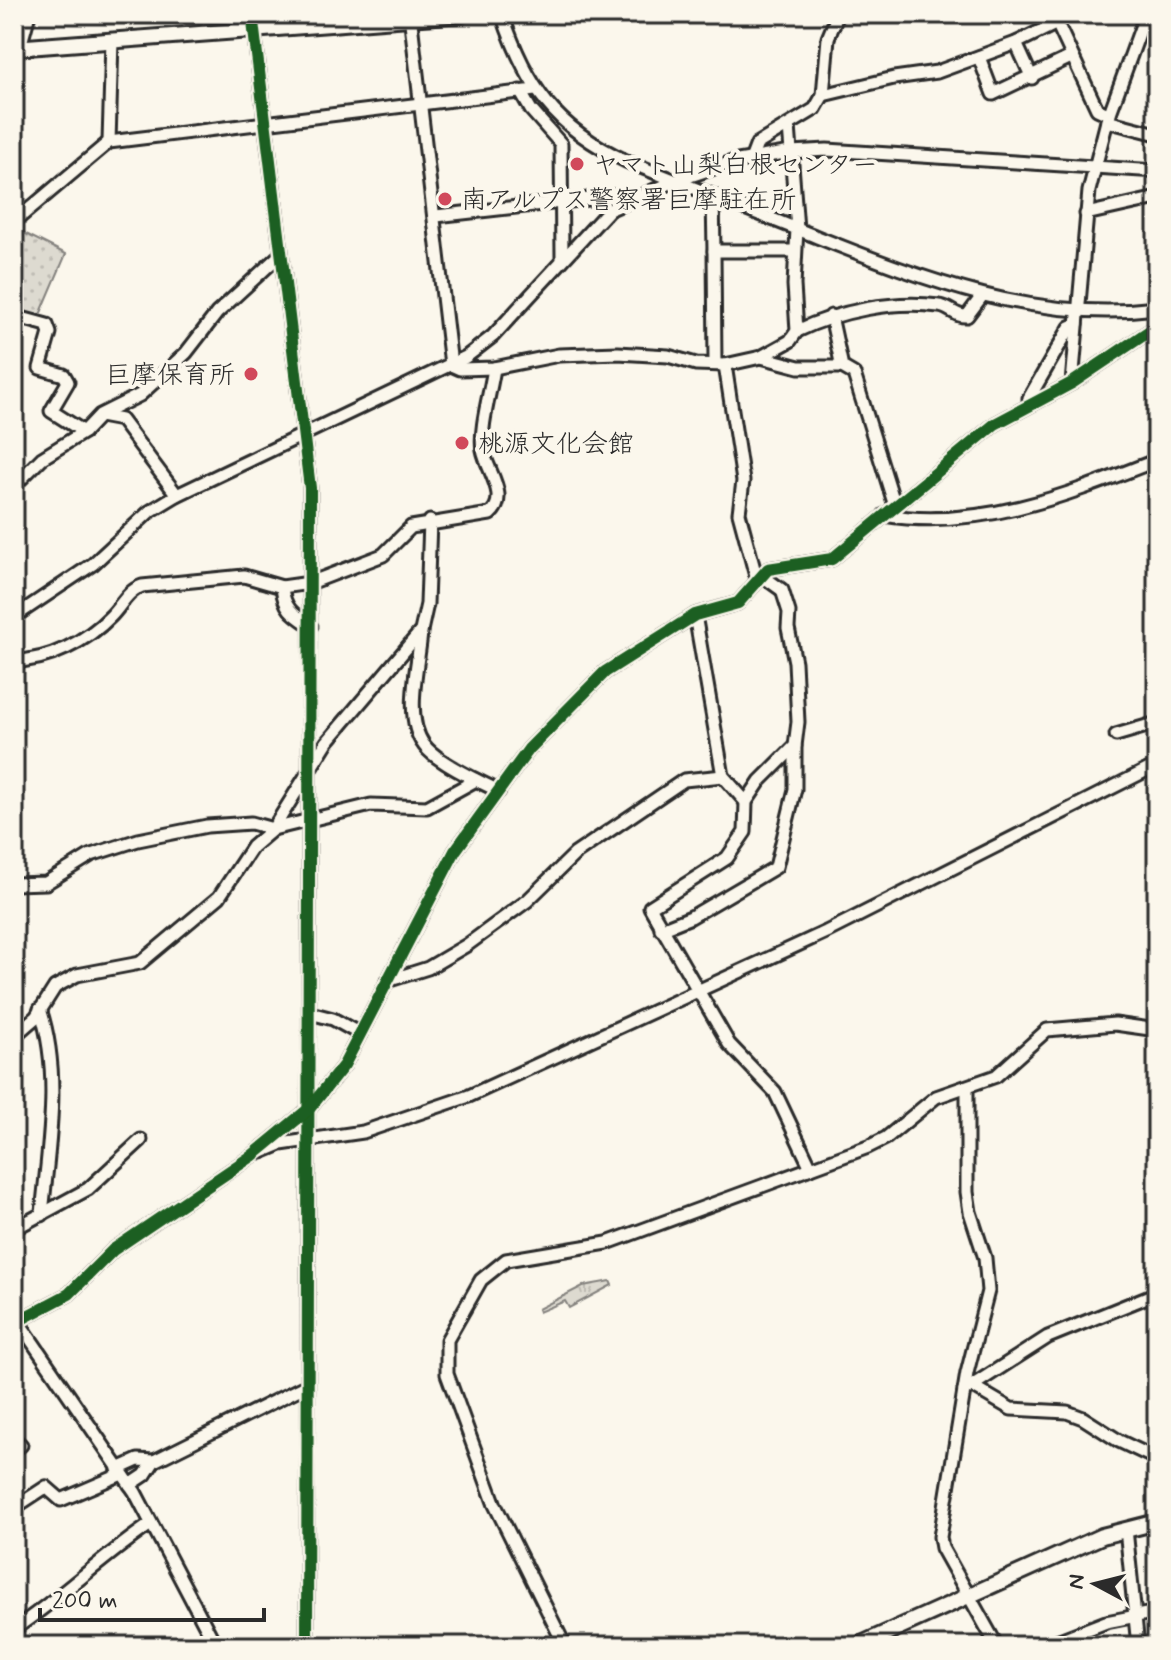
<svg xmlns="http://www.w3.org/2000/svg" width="1171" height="1660" viewBox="0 0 1171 1660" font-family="Mynerve,'Klee One',sans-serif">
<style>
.grass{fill:url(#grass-tufts);stroke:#84827e;stroke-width:2}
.park{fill:url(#park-dots);stroke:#84827e;stroke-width:2}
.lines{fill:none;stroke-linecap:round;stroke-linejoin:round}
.minor-casing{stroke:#2b2b2b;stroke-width:17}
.major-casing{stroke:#2b2b2b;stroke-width:20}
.minor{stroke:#fbf7ec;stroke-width:11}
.major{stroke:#fbf7ec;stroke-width:14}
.cycleway-casing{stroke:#fbf7ec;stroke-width:17}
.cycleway{stroke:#1b5e20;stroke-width:12}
.poi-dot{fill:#d1495b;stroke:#fbf7ec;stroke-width:3}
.labels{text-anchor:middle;stroke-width:8;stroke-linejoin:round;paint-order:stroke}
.poi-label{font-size:26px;fill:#2b2b2b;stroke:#fbf7ec;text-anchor:start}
</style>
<defs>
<pattern id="grass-tufts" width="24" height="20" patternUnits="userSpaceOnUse" patternTransform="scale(2)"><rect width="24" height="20" fill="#dddad0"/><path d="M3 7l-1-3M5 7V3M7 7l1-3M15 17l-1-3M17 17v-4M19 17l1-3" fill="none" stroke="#bebbb3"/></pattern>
<pattern id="park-dots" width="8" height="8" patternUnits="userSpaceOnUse" patternTransform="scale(2)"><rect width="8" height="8" fill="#dddad0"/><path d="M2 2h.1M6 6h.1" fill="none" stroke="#bebbb3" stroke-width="1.8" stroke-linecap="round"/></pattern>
</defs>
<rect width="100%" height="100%" fill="#fbf7ec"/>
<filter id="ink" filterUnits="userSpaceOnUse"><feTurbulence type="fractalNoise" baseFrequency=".0125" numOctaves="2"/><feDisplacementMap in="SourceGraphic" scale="16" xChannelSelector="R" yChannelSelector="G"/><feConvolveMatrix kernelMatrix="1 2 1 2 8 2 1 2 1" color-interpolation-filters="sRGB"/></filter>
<g filter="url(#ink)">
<polygon class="grass" points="610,1281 612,1285 569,1308 565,1301 539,1312 538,1309 583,1286"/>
<polygon class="park" points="14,228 66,254 37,322 14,316"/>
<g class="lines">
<g class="minor-casing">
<g id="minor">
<polyline points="252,14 310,488 307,1646"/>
<polyline points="410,14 451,365"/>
<path d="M 502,14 C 526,86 555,128 626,161 C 683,184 740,206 797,229 C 914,275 1027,324 1157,308"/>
<polyline points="1057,23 1097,109 1110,115"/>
<polyline points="1016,43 1032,78"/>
<polyline points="20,47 29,14"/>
<polyline points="979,57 993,94 1071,57"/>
<polyline points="520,91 531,110 561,144 562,258"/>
<polyline points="823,95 894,78 937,72 1016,43 1057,23 1060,14"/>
<polyline points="1107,121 1157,134"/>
<polyline points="109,142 112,40"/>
<polyline points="752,157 757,144 815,109 823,95 828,38 838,14"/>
<polyline points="713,197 714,251"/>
<polyline points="1086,214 1157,198"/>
<polyline points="436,216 615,196 625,200"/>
<polyline points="14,222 109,142 535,90"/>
<polyline points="14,316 47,325 50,333 40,368 64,375 68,382 51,411 84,432"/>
<polyline points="831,316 842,367 854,374 895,506"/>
<path d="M 797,331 C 839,311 892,300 939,306 C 950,307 955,317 967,316 L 982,296"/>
<polyline points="761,357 799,367 842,367"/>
<polyline points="715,364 714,251 795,251"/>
<polyline points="451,365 460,369 494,368 559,355 618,353 668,356 696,364 725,365 761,357 790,341 797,331 794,285 797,229 789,126"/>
<polyline points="725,365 743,481 739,513 757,580"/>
<polyline points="1072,383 1089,191 1107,121 1146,14"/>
<polyline points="1029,404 1029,398 1070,327 1077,324"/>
<polyline points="100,416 121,420 177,495"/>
<polyline points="14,486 42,458 84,432 100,415 140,395 186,353 217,313 281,254"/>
<path d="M 884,515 C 980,531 1070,494 1157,460"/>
<polyline points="761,575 782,590 789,612 788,628 795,662 798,722 795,746 760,781 746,802 745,832 727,858 650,907 729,1044 775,1092 811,1168"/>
<path d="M 282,587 C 284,609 293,614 311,626"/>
<polyline points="695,615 723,776 746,802"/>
<polyline points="14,617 93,564 149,512 177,495 466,357 493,336 609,210 675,181 732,162 791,152 827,150 1157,171"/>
<path d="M 421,632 C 419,664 403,717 424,745 C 436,762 480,782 499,791"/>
<path d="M 14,661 C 49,661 87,641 111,616 C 122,605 127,591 142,586 L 244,576 L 282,587 L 310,583 L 383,555 L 411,527 L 490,514 C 510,497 487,471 483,450 C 479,430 491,390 494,368"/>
<polyline points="1116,735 1157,723"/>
<polyline points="14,884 46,883 91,855 138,840 207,826 251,823 273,829 371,805 427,807 476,780"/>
<polyline points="661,929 691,917 776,867 795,789 795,746"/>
<polyline points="387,981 428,968 467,945 527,901 575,854 684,780 723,776"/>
<path d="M 40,1009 C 62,1075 48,1147 42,1215"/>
<polyline points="310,1013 333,1019 360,1034"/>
<polyline points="14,1036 36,1017 55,987 77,975 140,963 219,897 252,847 273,829 327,742 421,631 427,604 430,521"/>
<polyline points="967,1088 967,1192 970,1212 985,1258 988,1291 967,1373 940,1537 942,1548 997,1646"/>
<polyline points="262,1152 281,1144 363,1132 469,1096 826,932 1157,765"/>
<polyline points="14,1229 88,1189 141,1140"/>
<polyline points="14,1315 135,1492 216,1646"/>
<polyline points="14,1323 69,1294 113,1250 252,1156 309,1109 344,1065 455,851 529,749 605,672 695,615 738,603 768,569 832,559 995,424 1072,383 1157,326"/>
<polyline points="972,1386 1011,1409 1067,1412 1083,1418 1119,1441 1157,1459"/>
<polyline points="964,1391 1048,1337 1157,1293"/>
<polyline points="14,1439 21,1445 14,1450"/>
<polyline points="118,1469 138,1460 154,1461 307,1385"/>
<polyline points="130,1485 145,1475 154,1461"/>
<polyline points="14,1508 46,1487 61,1500 122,1474"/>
<polyline points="1126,1529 1138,1646"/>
<path d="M 14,1629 C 62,1597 103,1556 151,1524"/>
<polyline points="565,1646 495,1505 447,1374 447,1340 481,1280 506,1260 607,1243 868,1147 886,1138 936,1097 996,1076 1047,1030 1115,1024 1157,1030"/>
<polyline points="1044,1646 1106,1622 1157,1612"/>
</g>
</g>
<g class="major-casing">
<g id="major">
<polyline points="1152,14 1157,16"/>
<polyline points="14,48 462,14"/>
<polyline points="857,1646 1102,1536 1157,1522"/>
</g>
</g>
<use href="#minor" class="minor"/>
<use href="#major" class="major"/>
<g class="cycleway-casing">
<g id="cycleway">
<polyline points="252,14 310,488 307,1646"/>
<polyline points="14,1323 69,1294 113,1250 252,1156 309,1109 344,1065 455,851 529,749 605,672 695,615 738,603 768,569 832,559 995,424 1072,383 1157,326"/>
</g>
</g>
<use href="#cycleway" class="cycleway"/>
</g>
</g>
<g class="poi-dot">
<circle cx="577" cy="164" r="8"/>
<circle cx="445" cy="199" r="8"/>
<circle cx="251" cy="374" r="8"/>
<circle cx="462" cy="443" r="8"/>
</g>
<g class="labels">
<g class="poi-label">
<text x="593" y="173">ヤマト山梨白根センター</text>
<text x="461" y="208">南アルプス警察署巨摩駐在所</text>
<text x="235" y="383" text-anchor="end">巨摩保育所</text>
<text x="478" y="452">桃源文化会館</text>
</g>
</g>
<rect width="1171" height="1660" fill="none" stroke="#fbf7ec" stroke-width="48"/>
<rect x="24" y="24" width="1123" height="1612" fill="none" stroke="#2b2b2b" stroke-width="3" filter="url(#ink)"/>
<g transform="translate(1095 1584) rotate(277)" stroke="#fbf7ec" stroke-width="6" paint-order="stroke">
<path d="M0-6L14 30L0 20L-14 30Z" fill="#2b2b2b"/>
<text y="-12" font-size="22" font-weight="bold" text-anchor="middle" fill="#2b2b2b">N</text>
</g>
<path d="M40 1608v12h224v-12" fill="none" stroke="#2b2b2b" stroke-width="4"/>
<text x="52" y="1608" font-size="24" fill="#2b2b2b" stroke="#fbf7ec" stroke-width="6" paint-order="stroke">200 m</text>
</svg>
